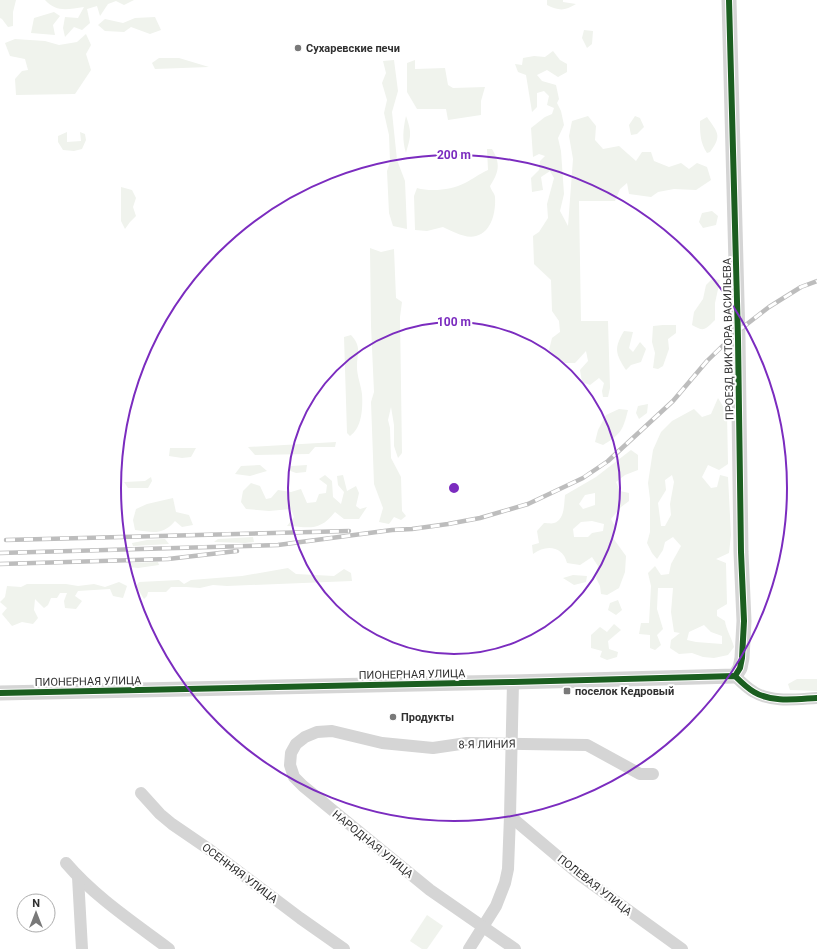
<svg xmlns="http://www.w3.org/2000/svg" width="817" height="949" viewBox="0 0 817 949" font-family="Roboto,sans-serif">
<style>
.green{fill:#f0f3ed;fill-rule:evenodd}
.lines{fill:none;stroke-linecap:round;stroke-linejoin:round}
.minor{stroke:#d5d5d5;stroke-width:12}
.tertiary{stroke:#d5d5d5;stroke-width:15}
.rail-casing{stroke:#bdbdbd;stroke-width:4.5}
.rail{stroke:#fff;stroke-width:3;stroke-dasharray:9;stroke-linecap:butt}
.cycleway-casing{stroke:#fff;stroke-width:8}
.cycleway{stroke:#1b5e20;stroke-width:6}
.ring{fill:none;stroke:#7b2cbf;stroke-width:2}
.poi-dot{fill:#797979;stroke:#fff;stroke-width:1.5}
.labels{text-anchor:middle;stroke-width:4;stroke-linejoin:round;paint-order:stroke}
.poi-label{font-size:11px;font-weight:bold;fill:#313131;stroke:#fff;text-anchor:start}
.street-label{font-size:11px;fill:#313131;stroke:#fff}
.centre{fill:#7b2cbf;stroke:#fff;stroke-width:2}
.ring-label{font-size:12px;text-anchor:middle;font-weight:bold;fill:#7b2cbf;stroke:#fff;stroke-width:4;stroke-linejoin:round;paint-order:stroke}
</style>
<rect width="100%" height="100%" fill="#fff"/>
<g class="green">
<polygon points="0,0 16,0 13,12 13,26 8,27 2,19 0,18"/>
<path d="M 45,0 L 134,0 L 124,5 L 116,1 L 108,4 L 100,16 L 97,6 L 87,9 L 90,23 L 82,30 L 74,27 L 65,37 L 63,28 L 65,17 L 78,18 L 84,7 C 68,9 57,13 45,0 Z"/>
<path d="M 547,0 L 563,0 L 563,2 L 576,4 C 565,11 559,11 547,5 Z"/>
<polygon points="54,12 60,16 53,25 55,35 31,33 34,18"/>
<polygon points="155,17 161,30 150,34 131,27 124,32 105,31 98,25 105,19 123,23 135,18"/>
<polygon points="584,30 593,31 592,44 587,48 582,38"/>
<polygon points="86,34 91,45 86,54 91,70 75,94 16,95 15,79 22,71 28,70 25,59 10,56 5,43 15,39 45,41 59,45 77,42"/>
<polygon points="553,51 560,60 567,64 567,72 558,77 547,70 537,75 542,81 556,85 559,99 557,103 561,111 564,125 558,138 561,151 564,194 560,211 568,226 573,159 569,136 572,121 588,116 596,126 595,140 603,149 619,146 636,161 642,152 651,152 654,161 669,167 681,163 689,169 697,163 707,167 711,180 696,190 674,189 658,192 651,197 629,194 627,183 620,189 615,201 579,201 581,321 608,321 610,388 608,397 603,397 602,391 604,383 599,378 590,385 582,382 580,370 588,361 586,351 575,363 563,363 549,350 552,338 560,332 559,321 552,311 551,280 534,264 533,236 539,232 548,218 547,204 554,178 550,171 541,177 543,190 532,192 531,178 539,170 540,161 545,156 539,154 533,157 531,128 545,117 552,114 554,108 547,105 549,96 544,91 537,93 537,107 532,112 526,75 518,72 515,64 522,65 523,58 534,56 545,57"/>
<polygon points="159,58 179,58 209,67 155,69 152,63"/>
<polygon points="394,60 398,91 392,112 397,160 405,181 407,229 393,226 389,213 387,171 390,162 389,135 384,113 387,100 382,83 386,73 383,61"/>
<polygon points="415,60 415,69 445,68 448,85 453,88 485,87 481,101 481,115 448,120 446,109 417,109 407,92 407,63"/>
<path d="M 406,116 C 412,133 411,136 406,153 C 402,140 403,129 406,116 Z"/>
<polygon points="635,116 640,118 644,127 637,134 631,135 629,125"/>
<path d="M 707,117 C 717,132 723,135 710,152 L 707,153 C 700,143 700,132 700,121 Z"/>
<polygon points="67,132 67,142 81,141 80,132 85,134 86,140 82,149 74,151 63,150 58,142 58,136"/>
<path d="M 487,149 L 492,149 C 501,164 499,172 490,186 C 491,190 495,194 495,197 C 496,211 492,232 476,236 C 465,239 452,231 443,227 L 427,231 L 415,230 L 414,196 L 417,188 C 431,192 452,190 465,183 C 473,179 479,174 488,170 Z"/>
<polygon points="121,187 132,190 136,198 133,207 136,216 130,222 125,229 121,221"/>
<polygon points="712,211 718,216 716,225 703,228 699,222 702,213"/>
<polygon points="370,248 381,252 394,249 396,298 402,302 400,317 402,453 398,458 394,446 394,425 391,407 388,420 390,428 391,458 401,477 402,511 406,516 401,520 394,517 389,524 379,522 383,508 374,484 371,402 374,392 371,326"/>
<path d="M 712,279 L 720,280 L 715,303 L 715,320 C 705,330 704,332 692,325 L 694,312 L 703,299 L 706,285 Z"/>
<polygon points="663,325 676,325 676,333 668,339 669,349 663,366 658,369 653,368 655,353 652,342 653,326"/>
<path d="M 624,331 L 633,332 L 629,348 L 633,352 L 640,342 L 646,349 L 641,362 L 631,365 L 626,370 C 615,353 614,348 624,331 Z"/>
<path d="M 351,335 C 362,347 357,353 357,367 C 357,376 361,385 362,394 C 363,408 362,428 350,436 L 347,433 L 344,337 Z"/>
<path d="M 718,398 L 727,413 L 728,464 L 719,470 L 708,465 L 702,477 L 711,488 L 717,487 L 720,475 L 728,477 L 731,535 L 729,553 L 716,559 L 726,563 L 727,604 L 717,610 L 717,616 L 725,621 C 726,630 732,638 734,647 L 728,655 L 714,658 L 703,657 L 692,653 L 679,654 L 670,648 L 671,640 L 680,633 L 674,632 L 671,612 L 673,588 L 658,588 L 657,609 L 663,629 L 657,635 L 661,645 L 655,650 L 650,648 L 650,635 L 639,634 L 641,623 L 649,623 L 651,586 L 648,573 L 655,566 L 661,575 L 669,574 L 671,564 L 681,546 L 673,537 L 665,542 L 663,550 L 657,559 L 652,553 L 647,543 L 650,532 L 650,499 L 648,483 L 653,450 L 661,432 L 672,421 L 694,409 L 702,417 L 711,414 ZM 672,475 L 674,482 L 670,504 L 671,515 L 665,526 L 661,526 L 658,503 L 666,490 L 665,480 ZM 704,625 L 711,632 L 722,636 L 722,644 L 696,642 L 687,640 L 689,632 Z"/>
<polygon points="648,404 647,413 639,419 636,413 638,406"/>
<path d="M 619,409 L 628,410 C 623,430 621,434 603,445 L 595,442 L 598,430 L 606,415 Z"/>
<polygon points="336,442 335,447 315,447 309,454 255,455 248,447"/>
<polygon points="170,448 196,448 191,457 182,458 169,456"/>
<path d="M 631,450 L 638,455 L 638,470 L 625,475 L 616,482 L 620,491 L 629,493 L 629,501 L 621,507 L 611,519 L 616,528 L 613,538 L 626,556 L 625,572 L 619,588 L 607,595 L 601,594 L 600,586 L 596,578 L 598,566 L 592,557 L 580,565 L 567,563 C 563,546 546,544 533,554 L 532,545 L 539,543 L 537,531 L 544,523 C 547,523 552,524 554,523 C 565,520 564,503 565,495 L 596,477 ZM 595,493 L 595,505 L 583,509 L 579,504 L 585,495 ZM 592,521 L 604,524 L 603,531 L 592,533 L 588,537 L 574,537 L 573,529 L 581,522 Z"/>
<polygon points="260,465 267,471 250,476 235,474 241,466"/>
<polygon points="307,465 306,472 296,473 288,470 291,466"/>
<path d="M 325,475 L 332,481 L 333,497 L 341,504 L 344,492 L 338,485 L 337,476 L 343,475 L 347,491 L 356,486 L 359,493 L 356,506 L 360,509 L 367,507 L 359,519 L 344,519 L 335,512 C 319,532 310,527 287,526 L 294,517 L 291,509 L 269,511 L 246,509 L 241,502 L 243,491 L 251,483 L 260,486 L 266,499 L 271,498 L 278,490 L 291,492 L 301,489 L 307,503 L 316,502 L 319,494 L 326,493 L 327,485 L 319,479 Z"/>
<polygon points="151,477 152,481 148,488 128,488 124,482 145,481"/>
<path d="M 173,498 L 176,512 L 189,515 L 193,525 L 182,527 L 175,521 C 162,536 153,532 135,530 L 133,520 L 136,509 L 147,504 Z"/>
<polygon points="253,537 254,542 245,543 214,542 218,539"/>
<polygon points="165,539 169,544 133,546 132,543 147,540"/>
<polygon points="158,562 159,565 138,568 129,567 129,563"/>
<polygon points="288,568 296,574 334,576 344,569 351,573 352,581 227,586 213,585 200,588 186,587 171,587 166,592 148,592 147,596 144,599 136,586 139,582 179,580 184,584 191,580 242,576"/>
<polygon points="573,575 587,576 586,582 574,585 563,578"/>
<polygon points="119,582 127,586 123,598 113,596 110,589 78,591 75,596 82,601 76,609 65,608 64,601 67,593 60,593 57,598 51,598 48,605 44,608 35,599 34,610 38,618 33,624 22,622 12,626 2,614 7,608 0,602 5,597 7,586 21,587 27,584 66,584 78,586 94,584 105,587"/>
<polygon points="618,600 622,610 616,615 608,610 610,603"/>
<polygon points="614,624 621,630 608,641 609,649 618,652 617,657 607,660 600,657 602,651 591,648 591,635 600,627 607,632"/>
<polygon points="797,679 817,679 817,691 790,690 788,684"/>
<polygon points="427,915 443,926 427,949 422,949 410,941"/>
</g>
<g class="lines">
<g class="minor">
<path d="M 735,676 C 741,682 747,688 754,692 C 772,703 797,699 817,698"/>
<polyline points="141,793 160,814 172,824 210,850 300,918 344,949"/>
<polyline points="510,816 581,876 682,949"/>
<path d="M 66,863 C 95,897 133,922 169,949"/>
<polyline points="78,877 82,949"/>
<polyline points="469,949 496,906 505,883 508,869 510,816 513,682"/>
<polyline points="515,949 430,890 303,786 294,777 290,765 291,753 296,744 305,737 317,732 332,731 382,743 433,748 467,743 587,745 640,774 653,774"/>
</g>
<polyline class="tertiary" points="0,693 513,682 735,676 740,668 742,658 744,621 741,552 738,339 729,0"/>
<g class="rail-casing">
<g id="rail">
<polyline points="6,540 349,531"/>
<polyline points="0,553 278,545 392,530 412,529 448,524 480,518 528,504 583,478 608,461 673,401 707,361 738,331 769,307 801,287 817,281"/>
<polyline points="0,564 168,559 237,551"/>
</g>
</g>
<use href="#rail" class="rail"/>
<g class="cycleway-casing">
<g id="cycleway">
<polyline points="729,0 738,339 741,552 744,621 742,658 740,668 735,676"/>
<path d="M 0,693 L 513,682 L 735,676 C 741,682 747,688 754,692 C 772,703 797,699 817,698"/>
</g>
</g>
<use href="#cycleway" class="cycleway"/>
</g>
<g class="ring">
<circle cx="454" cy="488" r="166"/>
<circle cx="454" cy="488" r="333"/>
</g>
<g class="poi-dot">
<circle cx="298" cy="48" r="4"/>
<rect x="563" y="687" width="8" height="8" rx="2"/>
<circle cx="393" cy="717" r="4"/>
</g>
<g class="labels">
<g class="poi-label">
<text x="306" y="52">Сухаревские печи</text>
<text x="575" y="695">поселок Кедровый</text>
<text x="401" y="721">Продукты</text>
</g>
<g class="street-label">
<text transform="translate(728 339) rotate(-91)" y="4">ПРОЕЗД ВИКТОРА ВАСИЛЬЕВА</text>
<text transform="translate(412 674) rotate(-1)" y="4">ПИОНЕРНАЯ УЛИЦА</text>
<text transform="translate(88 681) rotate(-1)" y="4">ПИОНЕРНАЯ УЛИЦА</text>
<text transform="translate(487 744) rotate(-1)" y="4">8-Я ЛИНИЯ</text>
<text transform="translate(373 844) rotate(39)" y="4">НАРОДНАЯ УЛИЦА</text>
<text transform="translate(240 873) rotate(37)" y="4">ОСЕННЯЯ УЛИЦА</text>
<text transform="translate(595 885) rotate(38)" y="4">ПОЛЕВАЯ УЛИЦА</text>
</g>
</g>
<circle cx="454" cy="488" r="6" class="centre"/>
<g class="ring-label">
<text x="454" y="159">200 m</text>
<text x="454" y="326">100 m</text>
</g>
<g transform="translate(36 913)"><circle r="19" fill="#ffffff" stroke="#adadad"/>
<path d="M0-3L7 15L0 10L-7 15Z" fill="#797979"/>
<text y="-6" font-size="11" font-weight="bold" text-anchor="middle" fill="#313131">N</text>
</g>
</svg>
